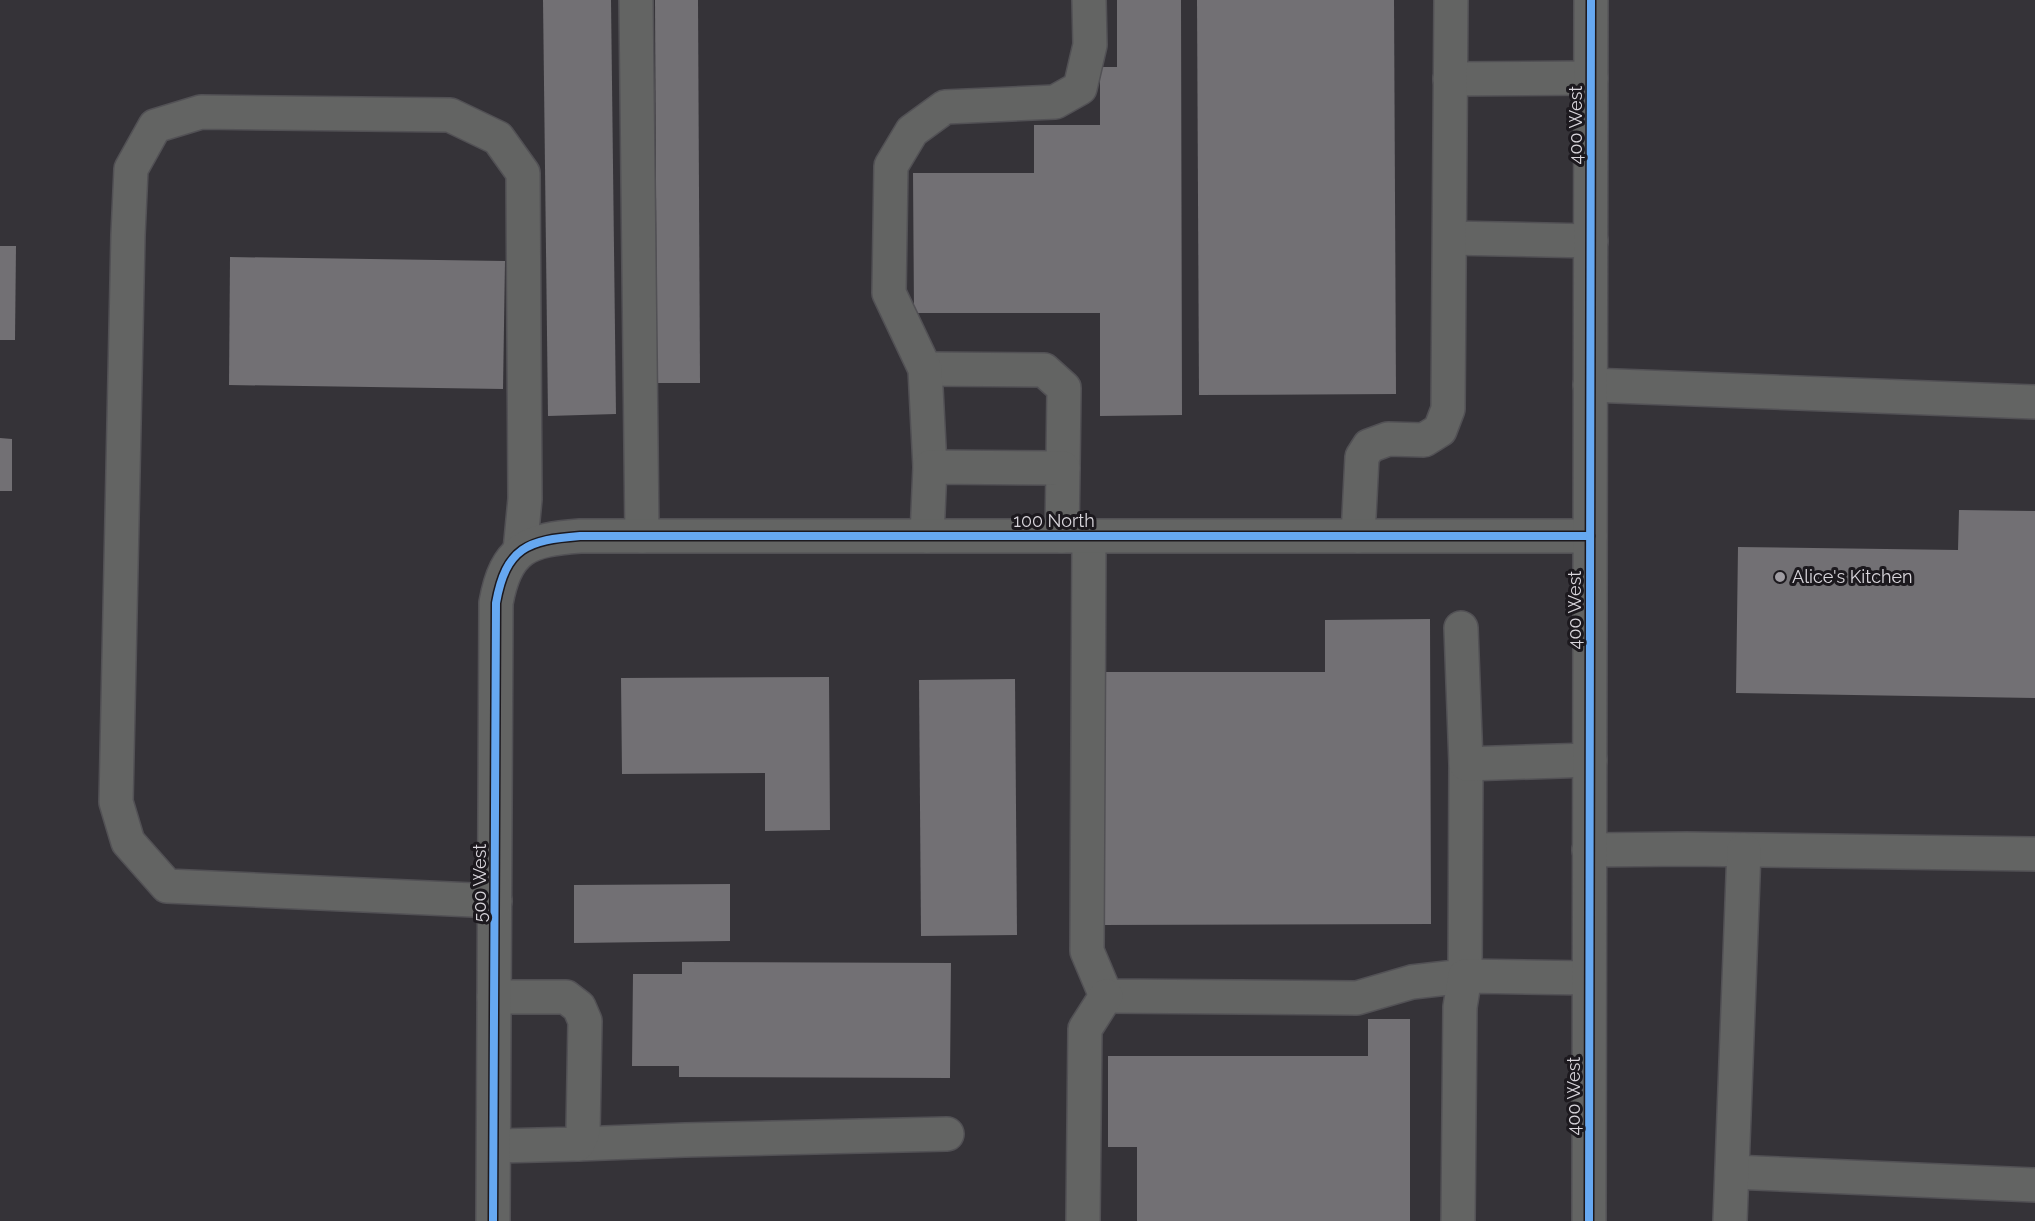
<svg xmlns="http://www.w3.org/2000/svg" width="2035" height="1221" viewBox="0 0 2035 1221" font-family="Raleway,sans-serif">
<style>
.building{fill:#727074}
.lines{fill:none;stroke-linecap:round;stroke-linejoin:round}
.minor-casing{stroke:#525155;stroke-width:36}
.minor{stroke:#636463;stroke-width:33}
.cycleway-casing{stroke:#1c191e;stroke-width:11}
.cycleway{stroke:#66a8f1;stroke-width:8}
.poi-dot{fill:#9f9ca2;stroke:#1c191e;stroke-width:2}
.labels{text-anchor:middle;stroke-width:6;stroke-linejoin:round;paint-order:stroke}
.street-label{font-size:18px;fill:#d8d5db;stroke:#1c191e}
.poi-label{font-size:18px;fill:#d8d5db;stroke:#1c191e;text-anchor:start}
</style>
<rect width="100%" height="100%" fill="#353338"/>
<g class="building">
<polygon points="543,0 611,0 616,414 548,416"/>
<polygon points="655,0 698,0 700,383 657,383"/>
<polygon points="1117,0 1181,0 1182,415 1100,416 1100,313 914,313 913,173 1034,173 1034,125 1100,125 1100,67 1117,67"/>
<polygon points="1197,0 1394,0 1396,394 1199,395"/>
<polygon points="0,246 16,246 15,340 0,340"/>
<polygon points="230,257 505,261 503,389 229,385"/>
<polygon points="0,438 12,439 12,491 0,491"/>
<polygon points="1959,510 2035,511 2035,698 1736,693 1738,547 1958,550"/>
<polygon points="1430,619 1431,924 1099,925 1098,672 1325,672 1325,620"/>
<polygon points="829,677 830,830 765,831 765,773 622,774 621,678"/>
<polygon points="1015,679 1017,935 921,936 919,680"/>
<polygon points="730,884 730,941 574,943 574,885"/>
<polygon points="682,962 951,963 950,1078 679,1077 679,1066 632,1066 633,974 682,974"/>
<polygon points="1368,1019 1410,1019 1410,1221 1137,1221 1137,1147 1108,1147 1108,1056 1368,1056"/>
</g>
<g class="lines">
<g class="minor-casing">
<g id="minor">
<polyline points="636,0 642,536"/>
<polyline points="1450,79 1591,78"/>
<polyline points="1450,238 1591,241"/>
<polyline points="925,369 1044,370 1064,388 1063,468"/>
<polyline points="1590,385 2035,402"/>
<polyline points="930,467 925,369 889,293 891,166 912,131 945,107 1055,102 1080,88 1090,45 1089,0"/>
<polyline points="927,536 930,467 1063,468 1062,536"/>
<polyline points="1089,536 1087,951 1106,996 1357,998 1412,982 1465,976 1466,764"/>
<polyline points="1358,536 1362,457 1369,446 1388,439 1424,440 1440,430 1448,409 1451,0"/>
<polyline points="1461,628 1466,764 1590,760"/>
<polyline points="1589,850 1687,849 2035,854"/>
<polyline points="495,901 167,886 128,842 116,802 128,235 131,169 155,126 201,112 450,115 498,138 523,173 525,499 520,551"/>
<polyline points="578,1144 685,1140 947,1134"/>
<polyline points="494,1146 578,1144 583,1132 585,1021 579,1007 566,997 494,997"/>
<polyline points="1732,1172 2035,1185"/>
<path d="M 493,1221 L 496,603 C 506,547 528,540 580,536 L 1590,536"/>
<polyline points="1083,1221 1085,1029 1106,996"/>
<polyline points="1458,1221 1460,1007 1465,976 1589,978"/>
<polyline points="1589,1221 1591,0"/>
<polyline points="1730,1221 1744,850"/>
</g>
</g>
<use href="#minor" class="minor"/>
<g class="cycleway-casing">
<g id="cycleway">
<path d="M 493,1221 L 496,603 C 506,547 528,540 580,536 L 1590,536"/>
<polyline points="1589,1221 1591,0"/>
</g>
</g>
<use href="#cycleway" class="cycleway"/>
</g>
<circle class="poi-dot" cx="1780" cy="577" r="6"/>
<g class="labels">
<g class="street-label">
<text transform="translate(1576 125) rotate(-90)" y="6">400 West</text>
<text x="1054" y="527">100 North</text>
<text transform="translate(1575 610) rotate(-90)" y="6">400 West</text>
<text transform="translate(480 883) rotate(-90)" y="6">500 West</text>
<text transform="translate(1574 1096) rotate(-90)" y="6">400 West</text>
</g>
<g class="poi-label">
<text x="1792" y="583">Alice's Kitchen</text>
</g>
</g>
</svg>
